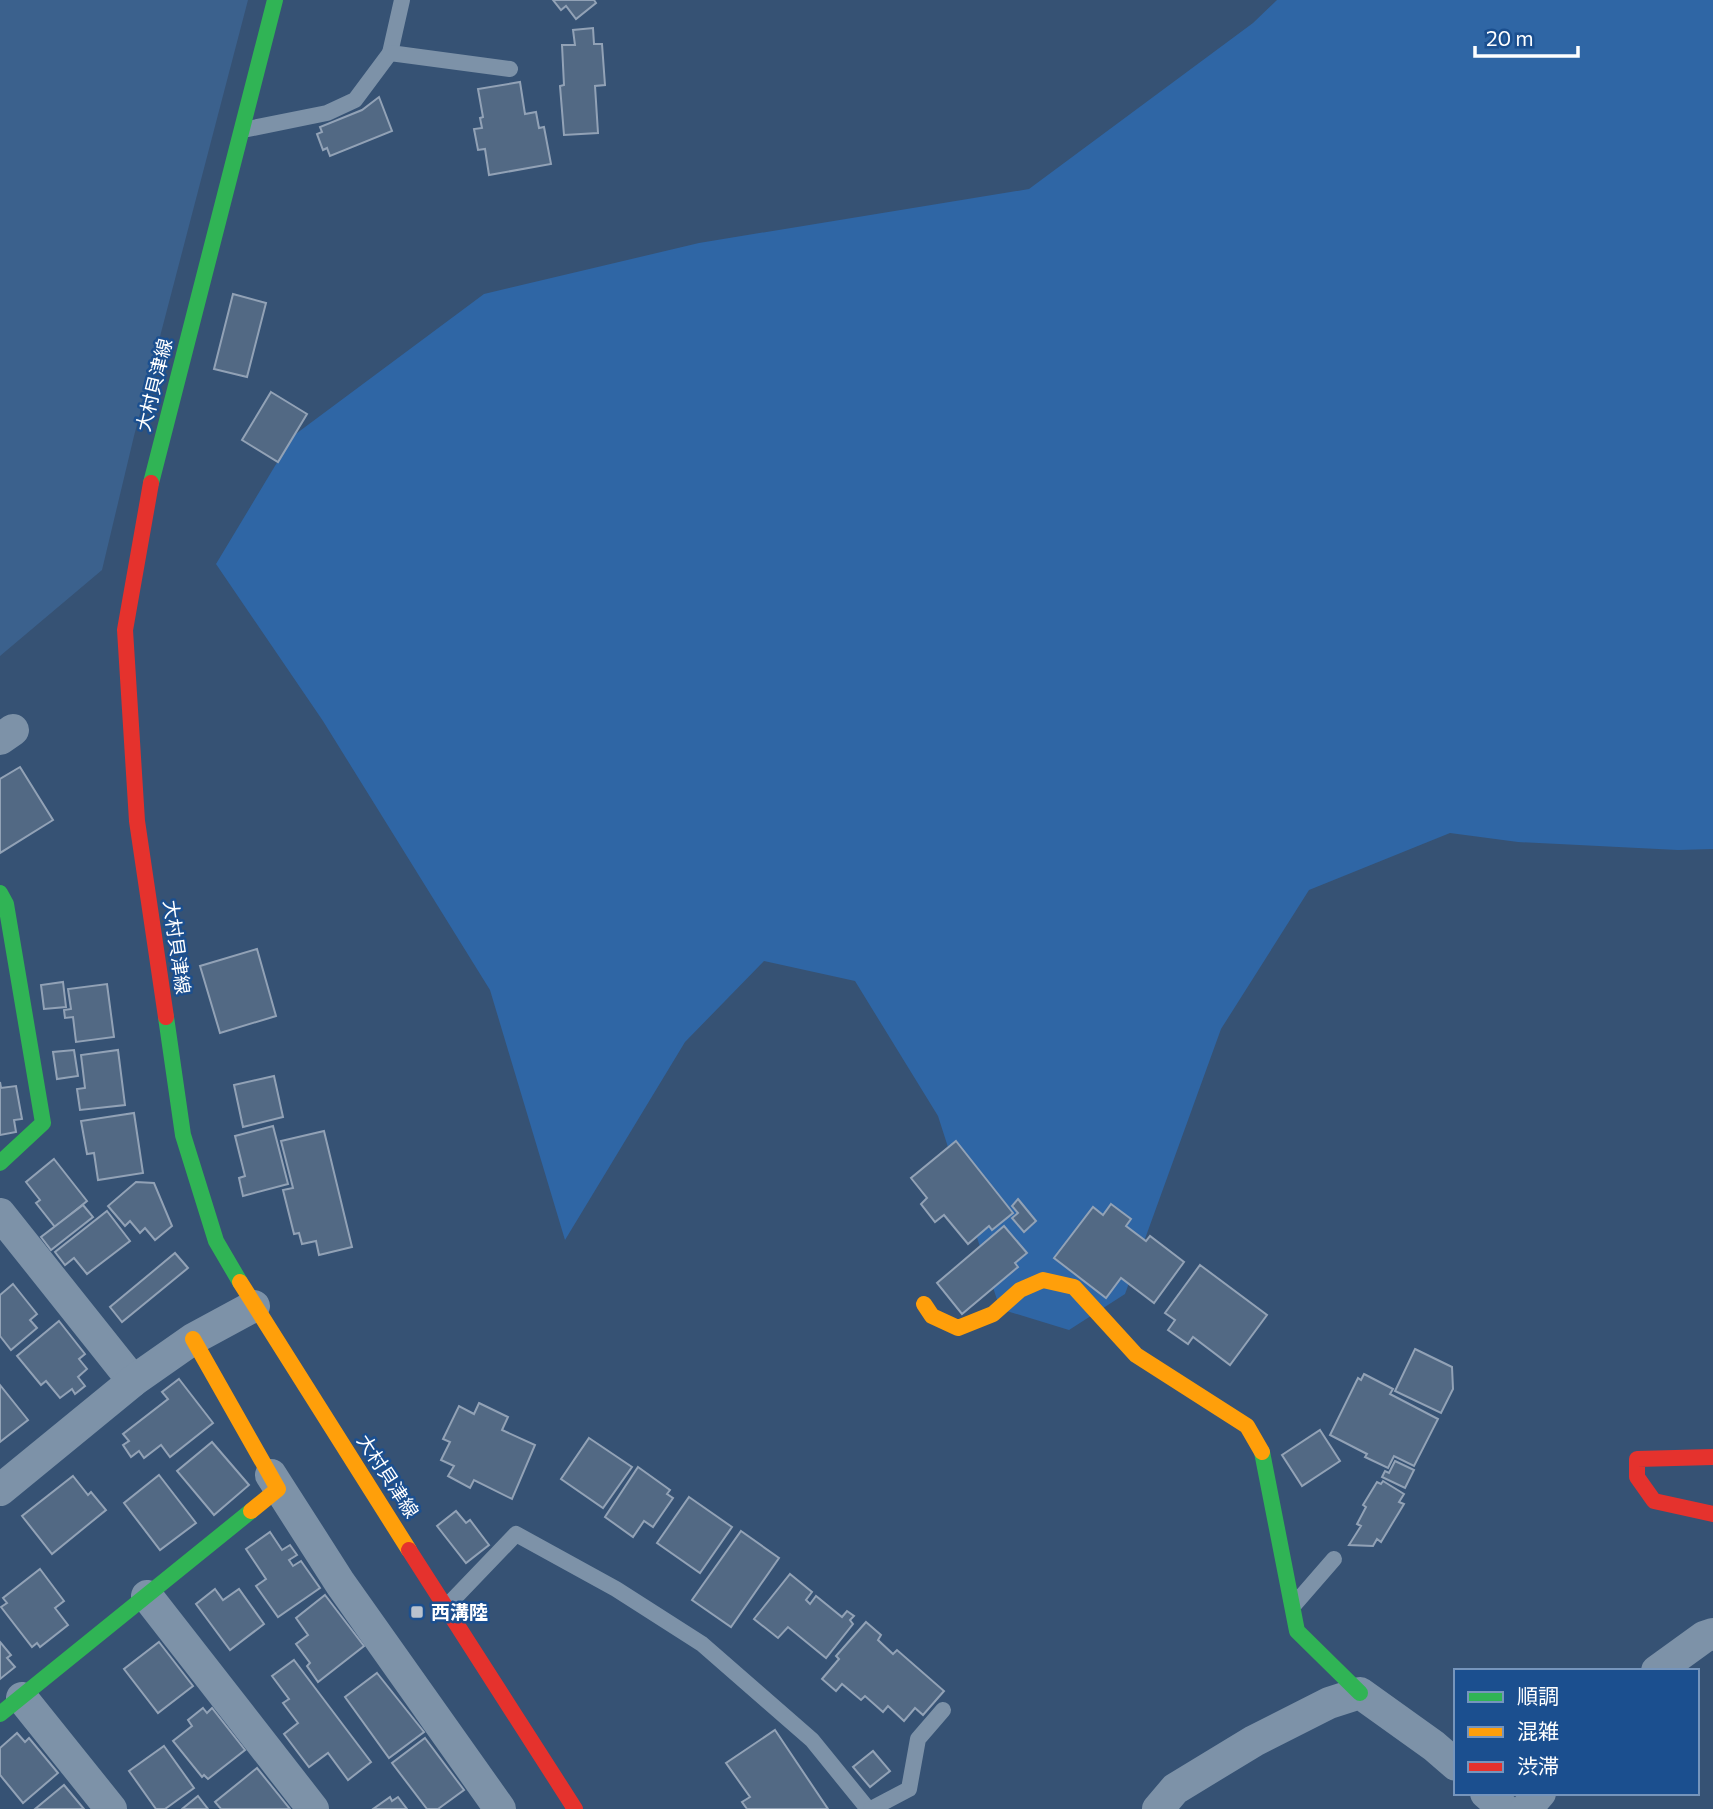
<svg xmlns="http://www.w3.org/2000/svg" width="1713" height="1809" viewBox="0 0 1713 1809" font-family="Commissioner,'Noto Sans JP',sans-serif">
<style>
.green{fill:#2f66a5}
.water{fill:#3b618d}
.building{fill:#526984;stroke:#92a2b6;stroke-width:2}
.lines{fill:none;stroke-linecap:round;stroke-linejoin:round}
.lane{stroke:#7d92a8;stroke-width:16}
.street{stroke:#7d92a8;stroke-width:32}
.fast{stroke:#30b455;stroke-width:16}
.slow{stroke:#ff9f0a;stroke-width:16}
.jam{stroke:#e5322d;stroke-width:16}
.poi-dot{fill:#b9c2ce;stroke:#1b4f8f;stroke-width:2.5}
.labels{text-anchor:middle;stroke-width:5;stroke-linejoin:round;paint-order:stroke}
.street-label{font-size:19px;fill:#fff;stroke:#1b4f8f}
.poi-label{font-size:19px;font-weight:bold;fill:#fff;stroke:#1b4f8f;text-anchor:start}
</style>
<rect width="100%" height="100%" fill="#365274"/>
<polygon class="green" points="1277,0 1713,0 1713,849 1678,850 1518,842 1450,833 1309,890 1221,1029 1125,1294 1069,1330 1000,1309 938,1116 855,981 764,961 685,1042 565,1240 490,990 323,721 216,564 293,436 484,294 699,243 1029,189 1253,23"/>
<polygon class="water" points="0,0 248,0 134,436 102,570 0,656"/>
<g class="building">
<polygon points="553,0 594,0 596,3 576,19 566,6 561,10"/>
<polygon points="593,28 594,44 602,44 605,85 595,86 598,133 564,135 560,86 564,85 562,45 575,45 573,30"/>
<polygon points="520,82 525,114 536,112 539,128 544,127 551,164 489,175 485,149 478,150 474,129 482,128 480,118 483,117 478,89"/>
<polygon points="379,97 392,131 330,156 327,148 323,150 317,134 322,132 320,127 362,110"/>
<polygon points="233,294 266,303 247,377 214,369"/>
<polygon points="271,392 307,414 278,462 242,440"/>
<polygon points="20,767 53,820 0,853 0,779"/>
<polygon points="257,949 276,1016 220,1033 200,966"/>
<polygon points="63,982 66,1007 44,1009 41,985"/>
<polygon points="107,984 114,1037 76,1042 73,1017 65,1018 64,1010 71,1009 68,989"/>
<polygon points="74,1050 78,1076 57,1079 53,1052"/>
<polygon points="118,1050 125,1105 80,1110 77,1089 85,1088 81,1055"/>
<polygon points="274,1076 283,1117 243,1127 234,1085"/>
<polygon points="0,1082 1,1088 16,1086 22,1119 14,1120 16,1132 0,1135"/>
<polygon points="134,1113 143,1173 98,1180 94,1153 87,1154 81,1121"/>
<polygon points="273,1126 288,1184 243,1196 239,1178 245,1176 235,1136"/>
<polygon points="324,1131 352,1247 319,1255 316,1241 302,1244 299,1233 294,1234 283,1190 293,1188 281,1141"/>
<polygon points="956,1141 1013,1213 992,1230 989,1226 968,1244 944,1215 935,1222 921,1204 927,1198 911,1178"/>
<polygon points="54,1159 87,1201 55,1227 36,1203 40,1200 26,1182"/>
<polygon points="136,1182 154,1183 172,1226 155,1240 145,1228 140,1233 130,1221 125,1226 108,1206"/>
<polygon points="1018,1199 1036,1221 1024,1232 1012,1218 1018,1213 1012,1206"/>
<polygon points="1111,1204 1131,1219 1126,1226 1146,1241 1150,1236 1184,1262 1154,1303 1121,1278 1106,1298 1054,1258 1093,1207 1103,1215"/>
<polygon points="83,1205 93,1217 51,1250 41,1237"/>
<polygon points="107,1211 130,1241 87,1274 74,1258 65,1265 55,1252"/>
<polygon points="1004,1226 1027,1253 1015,1263 1018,1267 962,1314 937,1283"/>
<polygon points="175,1253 188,1268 122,1322 110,1307"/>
<polygon points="1200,1265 1267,1315 1230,1365 1193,1337 1188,1344 1168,1330 1175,1320 1165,1313"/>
<polygon points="13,1284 37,1314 30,1320 37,1328 11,1350 0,1336 0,1295"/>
<polygon points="59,1321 85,1354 79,1359 87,1369 78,1377 85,1386 75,1394 72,1389 60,1398 46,1381 41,1385 17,1356"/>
<polygon points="1415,1349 1452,1367 1453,1389 1441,1413 1395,1391"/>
<polygon points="1364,1374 1393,1389 1390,1394 1438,1419 1414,1466 1394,1456 1388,1468 1365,1457 1367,1454 1330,1435 1358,1378 1361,1380"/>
<polygon points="179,1379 213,1423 170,1457 161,1445 144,1458 139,1451 131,1457 123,1445 129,1441 123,1434 168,1399 162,1392"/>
<polygon points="0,1385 28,1420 0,1442"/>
<polygon points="479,1403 508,1417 502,1430 535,1445 512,1499 474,1480 470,1488 448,1476 454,1466 441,1460 450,1442 443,1439 459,1406 474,1414"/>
<polygon points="1320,1430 1340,1461 1302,1486 1282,1455"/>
<polygon points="589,1438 632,1467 603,1508 561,1479"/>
<polygon points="212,1442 249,1485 214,1515 177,1471"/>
<polygon points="1395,1461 1414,1470 1405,1488 1382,1477 1385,1471 1389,1473"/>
<polygon points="638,1467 670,1490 667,1494 673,1498 653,1527 644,1521 633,1537 605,1517"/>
<polygon points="159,1475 196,1523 160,1550 124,1503"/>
<polygon points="73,1476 88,1495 91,1492 106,1510 52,1554 22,1516"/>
<polygon points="1383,1481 1404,1494 1399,1502 1404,1504 1381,1542 1377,1539 1373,1546 1349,1545 1361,1526 1357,1524 1366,1507 1363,1505 1377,1482 1381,1484"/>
<polygon points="689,1497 732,1527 700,1573 657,1543"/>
<polygon points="456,1511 466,1523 470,1520 489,1545 466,1563 437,1526"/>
<polygon points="741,1531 779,1558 731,1627 692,1600"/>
<polygon points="270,1532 282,1550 290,1545 297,1555 289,1560 293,1566 301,1561 320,1588 278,1617 256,1586 266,1579 246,1549"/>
<polygon points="40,1569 64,1601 55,1608 68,1625 40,1647 37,1643 32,1647 1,1607 7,1603 3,1598"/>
<polygon points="790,1574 812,1592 806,1600 810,1604 816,1596 842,1617 847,1611 854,1616 850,1620 853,1624 826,1658 788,1627 778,1638 754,1619"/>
<polygon points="215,1589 223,1600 239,1589 264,1624 230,1650 196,1604"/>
<polygon points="325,1595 364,1646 318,1682 307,1666 310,1663 296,1644 308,1635 296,1618"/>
<polygon points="866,1622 881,1635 878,1640 893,1654 897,1650 944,1691 923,1715 915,1708 904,1721 888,1706 883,1712 865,1696 861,1700 842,1684 836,1691 822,1679 839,1659 836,1656"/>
<polygon points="0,1642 11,1655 7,1658 15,1667 0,1679"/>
<polygon points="159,1642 193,1686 158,1713 124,1669"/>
<polygon points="294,1660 371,1762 348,1780 328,1753 309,1767 284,1734 298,1723 283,1703 289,1699 272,1676"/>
<polygon points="377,1673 424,1732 389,1758 345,1697"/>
<polygon points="203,1708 207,1713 212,1708 245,1750 208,1779 204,1775 202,1777 173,1741 192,1726 188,1720"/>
<polygon points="775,1730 828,1809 747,1809 742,1802 750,1797 726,1763"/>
<polygon points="17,1733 25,1742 29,1738 58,1773 23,1803 0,1775 0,1748"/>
<polygon points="425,1738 464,1790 438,1809 427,1809 392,1763"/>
<polygon points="164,1746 194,1788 165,1809 156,1809 129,1771"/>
<polygon points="873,1751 890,1771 870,1787 853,1767"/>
<polygon points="257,1768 290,1809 221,1809 215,1802"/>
<polygon points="64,1785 84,1809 35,1809"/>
<polygon points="198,1796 208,1809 182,1809"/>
<polygon points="390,1797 392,1801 398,1797 407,1809 373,1809"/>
</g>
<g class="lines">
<g class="lane">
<polyline points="390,53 402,0"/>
<polyline points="243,130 327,113 355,100 390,53 510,69"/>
<polyline points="1294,1605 1334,1559"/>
<polyline points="446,1607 516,1534 616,1589 702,1644 812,1740 868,1809"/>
<polyline points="871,1809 909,1789 918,1739 943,1710"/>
</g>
<g class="street">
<polyline points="0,739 13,730"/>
<polyline points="0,1214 133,1381"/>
<polyline points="271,1475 340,1583 500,1809"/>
<polyline points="0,1490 133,1381 193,1339 254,1306"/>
<polyline points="147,1596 313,1809"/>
<polyline points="1657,1671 1704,1637 1713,1634"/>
<polyline points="22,1698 111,1809"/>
<polyline points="1486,1793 1504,1809"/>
<polyline points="1158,1809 1175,1789 1254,1741 1329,1703 1360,1693 1434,1746 1456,1765"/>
<polyline points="1526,1809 1540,1793"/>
</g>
<g class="fast">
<polyline points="151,483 275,0"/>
<polyline points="0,893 6,904 43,1123 0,1163"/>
<polyline points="166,1017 183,1135 216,1241 240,1282"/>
<polyline points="1262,1452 1297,1631 1360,1693"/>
<polyline points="0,1714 251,1511"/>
</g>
<g class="slow">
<polyline points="240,1282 409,1550"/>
<polyline points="924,1304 932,1316 958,1328 993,1314 1020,1290 1043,1280 1074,1287 1136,1355 1247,1426 1262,1452"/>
<polyline points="193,1339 278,1489 251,1511"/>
</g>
<g class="jam">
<polyline points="151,483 125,630 137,821 166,1017"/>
<polyline points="1713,1457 1637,1459 1637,1477 1654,1501 1713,1514"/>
<polyline points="409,1550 575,1809"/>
</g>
</g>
<rect class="poi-dot" x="410" y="1605" width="14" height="14" rx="3.5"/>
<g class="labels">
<g class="street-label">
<text transform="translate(154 385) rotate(-76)" y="7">大村貝津線</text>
<text transform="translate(177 947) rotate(82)" y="7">大村貝津線</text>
<text transform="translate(388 1476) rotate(57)" y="7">大村貝津線</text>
</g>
<g class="poi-label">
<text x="431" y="1619">西溝陸</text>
</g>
</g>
<rect x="1454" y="1669" width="245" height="126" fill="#1b4f8f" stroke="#7695bc" stroke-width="2"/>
<rect x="1468" y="1692" width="35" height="10" fill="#30b455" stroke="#7695bc" stroke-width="2"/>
<text x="1517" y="1704" font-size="21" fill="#ffffff">順調</text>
<rect x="1468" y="1727" width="35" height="10" fill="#ff9f0a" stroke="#7695bc" stroke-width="2"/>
<text x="1517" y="1739" font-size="21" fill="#ffffff">混雑</text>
<rect x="1468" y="1762" width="35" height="10" fill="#e5322d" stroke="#7695bc" stroke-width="2"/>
<text x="1517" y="1774" font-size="21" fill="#ffffff">渋滞</text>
<path d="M1475 46v10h103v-10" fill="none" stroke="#ffffff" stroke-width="3.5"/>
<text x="1486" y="46" font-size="21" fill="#ffffff" stroke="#1b4f8f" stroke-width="5" paint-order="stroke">20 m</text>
</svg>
